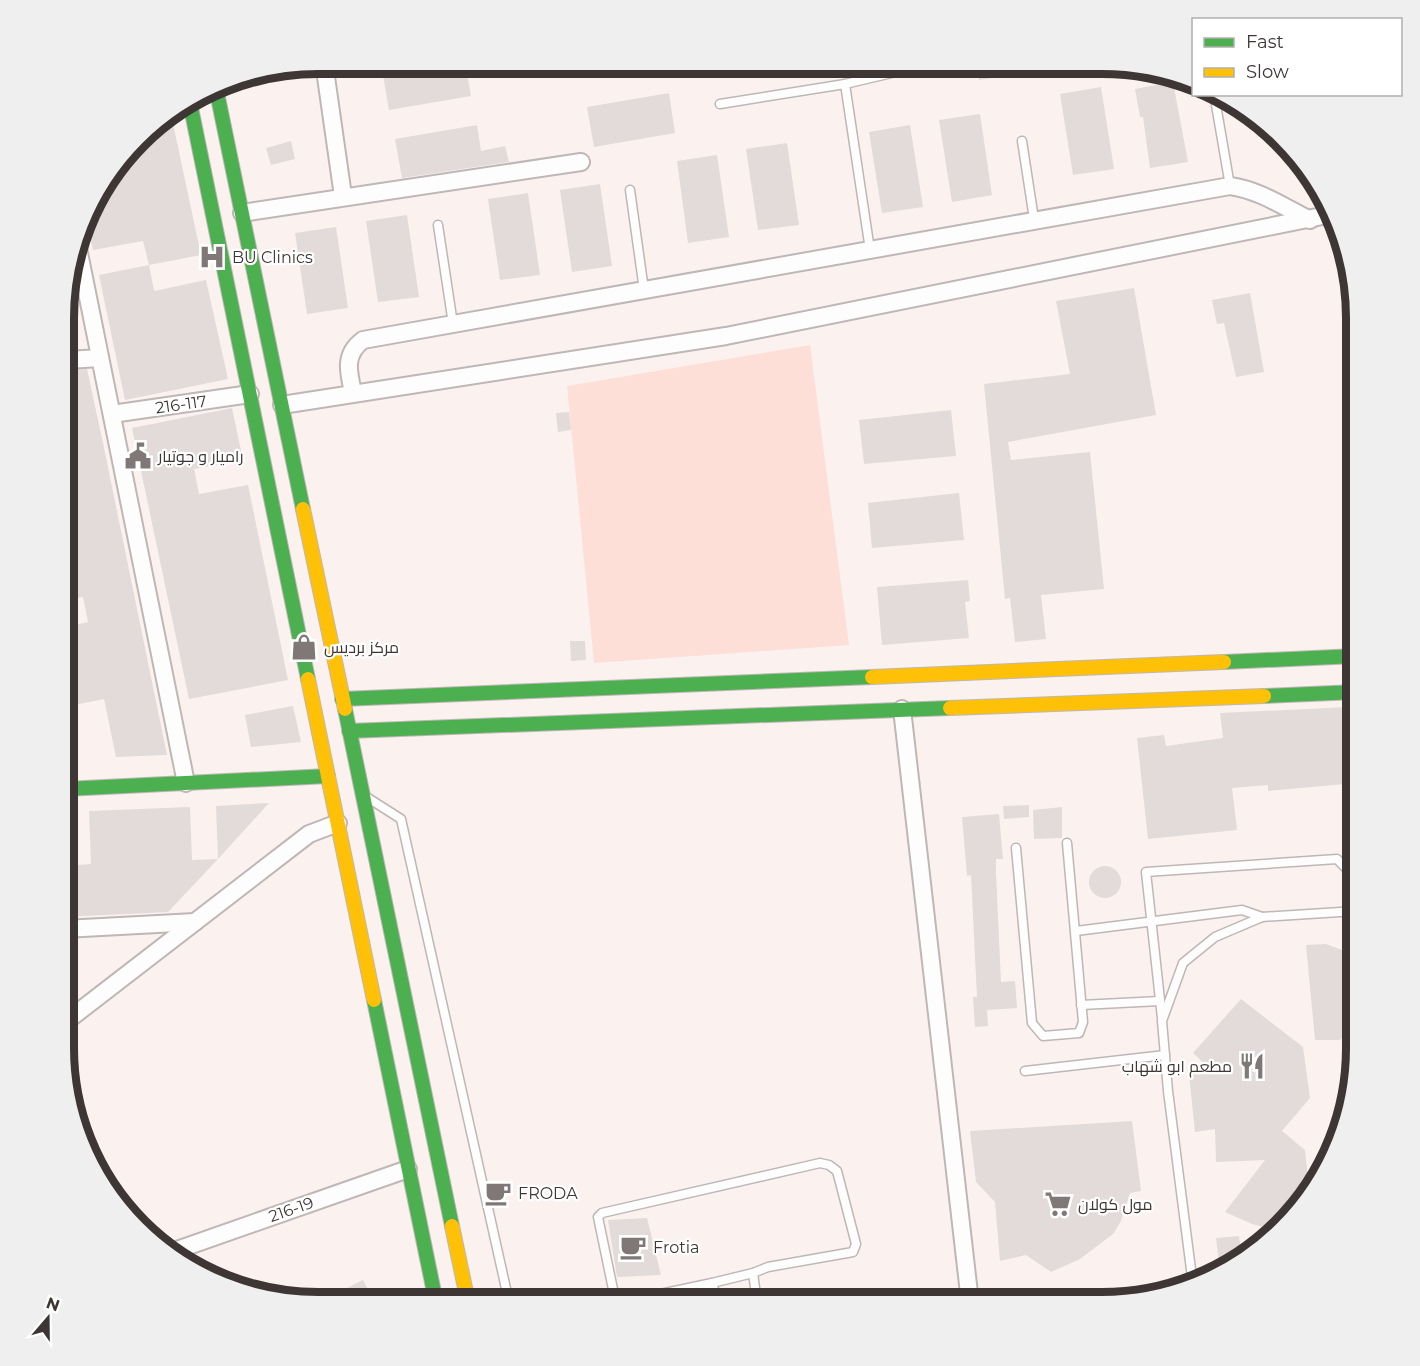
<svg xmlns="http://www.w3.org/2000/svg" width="1420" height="1366" viewBox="0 0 1420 1366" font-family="Montserrat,Cairo,sans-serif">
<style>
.green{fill:#fddfd8}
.building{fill:#e2dbd9}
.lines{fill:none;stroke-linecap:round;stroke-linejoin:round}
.lane-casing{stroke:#beb7b5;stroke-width:11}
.street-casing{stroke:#beb7b5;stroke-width:20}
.fast-casing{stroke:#beb7b5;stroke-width:16}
.slow-casing{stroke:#beb7b5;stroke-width:16}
.lane{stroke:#fefdfd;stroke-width:8}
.street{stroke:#fefdfd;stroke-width:16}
.fast{stroke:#4caf50;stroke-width:14}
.slow{stroke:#ffc107;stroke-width:14}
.labels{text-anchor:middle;stroke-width:4.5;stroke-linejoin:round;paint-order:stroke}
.poi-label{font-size:16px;fill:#3e3635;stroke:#fff;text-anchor:start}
.street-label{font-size:16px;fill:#3e3635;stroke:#fff}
.rim{fill:none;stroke:#3e3635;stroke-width:8}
</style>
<rect width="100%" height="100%" fill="#fbf2f0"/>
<polygon class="green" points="810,345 849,645 594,663 567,386"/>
<g class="building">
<polygon points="417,63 465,63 471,96 389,110 382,69"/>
<polygon points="977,65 1028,65 1029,73 979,80"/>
<polygon points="1173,82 1188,162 1150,168 1143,117 1140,117 1135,89"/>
<polygon points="1101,87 1114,169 1073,175 1060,94"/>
<polygon points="669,93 675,133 594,147 587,107"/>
<polygon points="171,114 201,255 149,265 143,241 93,250 86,219 97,190 150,126"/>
<polygon points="980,114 992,195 952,202 939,120"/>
<polygon points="477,125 481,151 505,146 509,162 402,178 395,139"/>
<polygon points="910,125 923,207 882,213 869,132"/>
<polygon points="291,141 295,159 271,165 266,148"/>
<polygon points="787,143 799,225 758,230 746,149"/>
<polygon points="717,155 729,237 688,243 677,161"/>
<polygon points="600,184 612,266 572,272 560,190"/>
<polygon points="528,193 540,275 500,280 488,199"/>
<polygon points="407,215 419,297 378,302 366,221"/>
<polygon points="336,227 348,308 307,314 295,233"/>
<polygon points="149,265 154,291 206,280 228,379 125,400 99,275"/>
<polygon points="1134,288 1156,415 1008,442 1011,460 1090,452 1104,589 1041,595 1046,639 1015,642 1010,598 1005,599 984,384 1070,374 1056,301"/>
<polygon points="1250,293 1264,372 1236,377 1224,323 1217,324 1212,300"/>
<polygon points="87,369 103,443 167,755 116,757 104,699 65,707 66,627 88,622 83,597 66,600 67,370"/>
<polygon points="232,408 243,460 194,469 199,494 248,485 288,680 189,699 132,428"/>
<polygon points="951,410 956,456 864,464 859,420"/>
<polygon points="569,412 571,430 558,432 556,413"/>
<polygon points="959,493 964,540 872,548 868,503"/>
<polygon points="968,580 970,601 965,602 969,638 882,645 877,587"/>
<polygon points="570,641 585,641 586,660 571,661"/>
<polygon points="293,706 301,742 251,747 245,715"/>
<polygon points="1349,707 1351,720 1356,719 1356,783 1268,791 1268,785 1232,788 1237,830 1148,839 1137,738 1164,735 1166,746 1223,738 1220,713"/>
<polygon points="269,803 218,859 216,806"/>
<polygon points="1029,805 1029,817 1004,819 1003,806"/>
<polygon points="190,807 192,860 218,859 168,912 64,917 65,866 91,864 89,811"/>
<polygon points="1062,807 1062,838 1034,839 1033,810"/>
<polygon points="999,814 1003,859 996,859 996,873 1001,982 1015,981 1017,1008 987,1010 988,1026 975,1027 973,997 977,997 971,875 967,876 962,817"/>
<circle cx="1105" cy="882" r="16"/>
<polygon points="1326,944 1356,955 1356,1020 1340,1040 1315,1040 1306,945"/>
<polygon points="1241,999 1303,1047 1310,1098 1282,1131 1305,1150 1309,1188 1275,1230 1252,1224 1225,1212 1265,1160 1216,1162 1215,1129 1195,1132 1189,1074 1210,1069 1193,1053"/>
<polygon points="1132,1121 1141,1191 1130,1193 1121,1221 1113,1234 1080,1259 1051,1272 1026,1255 1000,1261 995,1202 976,1182 970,1131"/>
<polygon points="647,1218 661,1275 617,1277 608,1220"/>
<polygon points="1239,1236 1242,1259 1220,1272 1216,1238"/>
<polygon points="363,1280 375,1302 319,1302"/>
</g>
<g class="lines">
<g class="lane-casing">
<g id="lane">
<polyline points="1215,99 1230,186"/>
<polyline points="720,104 845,84"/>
<polyline points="1022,141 1034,219"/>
<polyline points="630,190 644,290"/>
<polyline points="438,225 453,324"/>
<polyline points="870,250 845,84 926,65"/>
<polyline points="368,798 401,819 507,1293 503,1302"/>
<polyline points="1016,848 1032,1023 1043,1036 1079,1033 1083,1022 1067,843"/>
<polyline points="1076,931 1242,910 1262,917"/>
<polyline points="1081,1005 1160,1001"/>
<polyline points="1162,1018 1146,872 1337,859 1356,879"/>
<polyline points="1025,1071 1165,1055"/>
<polyline points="712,1283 753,1273"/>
<polyline points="1193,1285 1168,1091 1162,1021 1183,963 1215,937 1262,917 1356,911"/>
<polyline points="619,1302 615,1299 598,1217 602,1213 820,1163 829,1165 837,1171 856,1244 853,1252 768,1267 753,1273 757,1302"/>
<polyline points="623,1302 712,1283 718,1302"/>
</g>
</g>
<g class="street-casing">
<g id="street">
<polyline points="324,63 343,196"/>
<polyline points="242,213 581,162"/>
<polyline points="77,243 186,783"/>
<polyline points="67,360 100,358"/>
<path d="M 353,392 C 348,371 344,354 363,340 L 1230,186 C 1259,190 1284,207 1310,220"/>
<polyline points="282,405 726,336 1332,214"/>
<polyline points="112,414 250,394"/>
<polyline points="902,709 970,1302"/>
<polyline points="64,929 195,922"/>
<polyline points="64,1023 309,834 338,823"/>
<polyline points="174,1251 408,1169"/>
</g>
</g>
<g class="fast-casing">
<g id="fast">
<polyline points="216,88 303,509"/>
<polyline points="190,103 308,679"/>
<polyline points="1224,662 1356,656"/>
<polyline points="1264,696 1356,692"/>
<polyline points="342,699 872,677"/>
<polyline points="345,709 452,1226"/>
<polyline points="349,731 950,708"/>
<polyline points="65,789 328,776"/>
<polyline points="374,1000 436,1302"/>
</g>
</g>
<g class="slow-casing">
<g id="slow">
<polyline points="303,509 345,709"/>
<polyline points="872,677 1224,662"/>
<polyline points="308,679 374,1000"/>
<polyline points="950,708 1264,696"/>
<polyline points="452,1226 468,1302"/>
</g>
</g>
<use href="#lane" class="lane"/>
<use href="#street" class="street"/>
<use href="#fast" class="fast"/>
<use href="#slow" class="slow"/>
</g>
<defs>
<g id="hospital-bare" transform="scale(2.07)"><path d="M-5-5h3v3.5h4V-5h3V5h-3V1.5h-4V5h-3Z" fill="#807876" stroke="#fff" stroke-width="2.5" paint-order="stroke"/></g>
<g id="civic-bare" transform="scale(2.07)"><path d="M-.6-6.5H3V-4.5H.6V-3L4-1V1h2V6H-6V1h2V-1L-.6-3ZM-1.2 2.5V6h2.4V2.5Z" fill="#807876" stroke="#fff" stroke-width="2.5" paint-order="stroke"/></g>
<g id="shop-bare" transform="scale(2.07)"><path d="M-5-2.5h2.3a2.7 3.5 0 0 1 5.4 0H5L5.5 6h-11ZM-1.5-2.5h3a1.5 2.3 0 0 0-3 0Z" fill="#807876" stroke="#fff" stroke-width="2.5" paint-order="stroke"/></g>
<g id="restaurant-bare" transform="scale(2.07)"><path d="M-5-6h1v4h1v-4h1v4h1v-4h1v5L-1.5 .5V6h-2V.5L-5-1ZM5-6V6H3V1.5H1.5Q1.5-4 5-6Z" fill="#807876" stroke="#fff" stroke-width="2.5" paint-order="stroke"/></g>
<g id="cafe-bare" transform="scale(2.07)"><path d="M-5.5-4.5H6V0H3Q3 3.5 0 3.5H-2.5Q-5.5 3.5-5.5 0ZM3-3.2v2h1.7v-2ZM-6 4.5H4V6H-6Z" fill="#807876" stroke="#fff" stroke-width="2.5" paint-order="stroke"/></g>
<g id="supermarket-bare" transform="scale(2.07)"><path d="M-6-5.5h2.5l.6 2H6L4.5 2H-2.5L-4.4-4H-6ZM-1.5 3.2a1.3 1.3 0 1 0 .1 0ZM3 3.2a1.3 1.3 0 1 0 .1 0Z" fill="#807876" stroke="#fff" stroke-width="2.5" paint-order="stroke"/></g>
</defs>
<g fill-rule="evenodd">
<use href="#hospital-bare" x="212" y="257"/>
<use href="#civic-bare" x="138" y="456"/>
<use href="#shop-bare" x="304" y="647"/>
<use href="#restaurant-bare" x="1252" y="1066"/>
<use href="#cafe-bare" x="498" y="1193"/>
<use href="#supermarket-bare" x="1058" y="1204"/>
<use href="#cafe-bare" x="633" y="1247"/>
</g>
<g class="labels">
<g class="poi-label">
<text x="232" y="263">BU Clinics</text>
<text x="158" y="462">رامیار و جوتیار</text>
<text x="324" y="653">مرکز بردیس</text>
<text x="1232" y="1072" text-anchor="end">مطعم ابو شهاب</text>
<text x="518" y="1199">FRODA</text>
<text x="1078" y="1210">مول كولان</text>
<text x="653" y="1253">Frotia</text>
</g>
<g class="street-label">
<text transform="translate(181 404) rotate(-8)" y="6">216-117</text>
<text transform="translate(291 1209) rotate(-19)" y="6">216-19</text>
</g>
</g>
<path d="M0 0H1420V1366H0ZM318 74H1102A244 244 0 0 1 1346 318V1048A244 244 0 0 1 1102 1292H318A244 244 0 0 1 74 1048V318A244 244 0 0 1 318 74Z" fill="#f0efef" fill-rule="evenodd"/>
<path class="rim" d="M318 74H1102A244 244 0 0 1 1346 318V1048A244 244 0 0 1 1102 1292H318A244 244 0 0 1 74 1048V318A244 244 0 0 1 318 74Z"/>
<rect x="1192" y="18" width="210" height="78" fill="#ffffff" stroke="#b2afae" stroke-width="1.5"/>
<rect x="1204" y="38" width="30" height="9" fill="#4caf50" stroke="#b2afae" stroke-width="1.5"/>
<text x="1246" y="48" font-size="18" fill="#3e3635">Fast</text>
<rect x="1204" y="68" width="30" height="9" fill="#ffc107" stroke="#b2afae" stroke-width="1.5"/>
<text x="1246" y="78" font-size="18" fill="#3e3635">Slow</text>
<g transform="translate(48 1318) rotate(20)" stroke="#ffffff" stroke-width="4.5" paint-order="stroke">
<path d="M0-4.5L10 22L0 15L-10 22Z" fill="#3e3635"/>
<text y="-9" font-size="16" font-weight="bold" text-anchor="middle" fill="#3e3635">N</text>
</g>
</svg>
